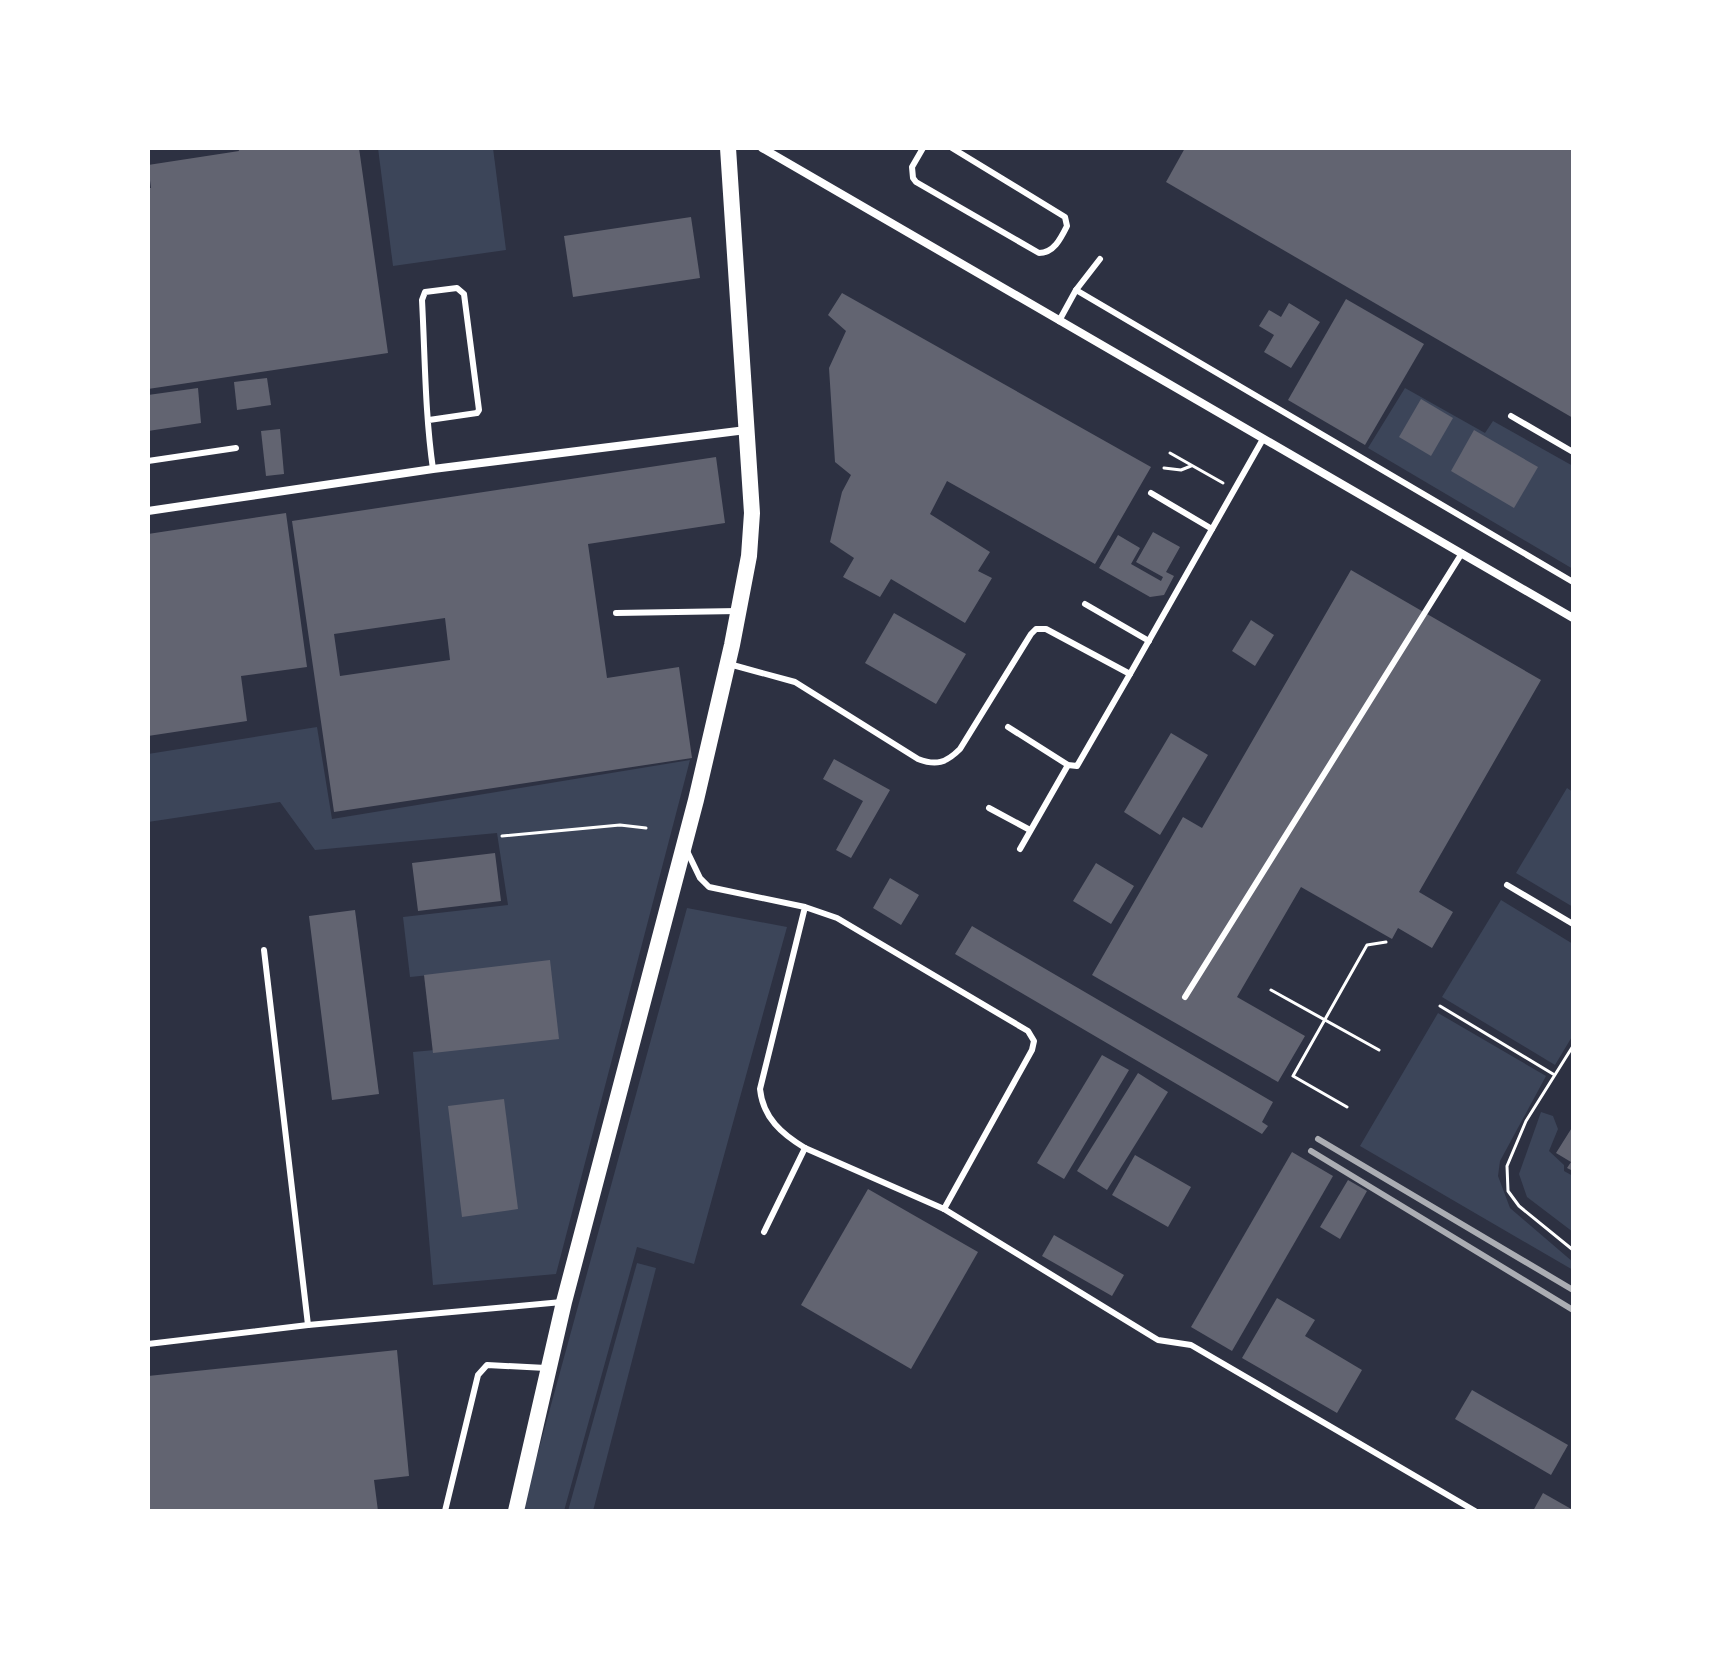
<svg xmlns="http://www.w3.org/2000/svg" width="1721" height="1659" viewBox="0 0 1721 1659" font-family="Poppins,sans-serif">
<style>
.green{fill:#3c4559}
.building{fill:#626471;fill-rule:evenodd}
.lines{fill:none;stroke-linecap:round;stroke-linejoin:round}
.path{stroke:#fff;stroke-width:3}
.service{stroke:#fff;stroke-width:6}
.minor{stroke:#fff;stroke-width:8}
.secondary{stroke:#fff;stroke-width:16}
.rail{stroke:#abadb3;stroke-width:6}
</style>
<rect width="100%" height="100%" fill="#2d3142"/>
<g class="green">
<polygon points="378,148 493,148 506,250 393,266"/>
<polygon points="1405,388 1485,433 1493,421 1573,466 1573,569 1368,448"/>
<polygon points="317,727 332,819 690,760 556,1274 433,1285 413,1052 555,1039 549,963 410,977 403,917 508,905 497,833 315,850 280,802 148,822 148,754"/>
<polygon points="1567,788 1573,792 1573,907 1516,873"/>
<polygon points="1501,900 1573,944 1573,1035 1555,1065 1442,997"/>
<polygon points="687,908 787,927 694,1264 637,1247 564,1511 522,1511"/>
<polygon points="1438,1013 1546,1076 1500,1161 1498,1176 1510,1208 1573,1262 1573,1270 1360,1146"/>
<polygon points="1541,1112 1553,1116 1558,1129 1549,1151 1564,1165 1564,1171 1573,1176 1573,1232 1527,1197 1519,1174"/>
<polygon points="637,1263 656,1268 593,1511 568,1511"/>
</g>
<g class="building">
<polygon points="238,148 359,148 388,353 148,389 148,188 151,188 148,165 239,151"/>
<polygon points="1185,148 1573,148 1573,418 1166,182"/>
<polygon points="691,217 700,278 573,297 564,236"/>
<polygon points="842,293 1151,467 1095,564 947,481 930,514 990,552 978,571 992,578 965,623 891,579 880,597 843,577 854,558 830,542 842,492 851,475 835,462 829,368 846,331 828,315"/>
<polygon points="1346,299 1424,344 1365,445 1288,400"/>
<polygon points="1289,303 1320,322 1291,368 1264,352 1274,335 1259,326 1269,310 1281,317"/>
<polygon points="267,378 271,405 237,410 234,382"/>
<polygon points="198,388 201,423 148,431 148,395"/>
<polygon points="1421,399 1453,418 1431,456 1399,437"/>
<polygon points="280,429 284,474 266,476 261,431"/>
<polygon points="1474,430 1538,467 1514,508 1451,471"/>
<path d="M 716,457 L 725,523 L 588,544 L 607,678 L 679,667 L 692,758 L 334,812 L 292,521 ZM 445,618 L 450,660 L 340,676 L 334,634 Z"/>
<polygon points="286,513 307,667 241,676 247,721 148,736 148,534"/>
<polygon points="1153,532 1180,547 1166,572 1174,576 1164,595 1150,597 1099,568 1118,535 1140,548 1131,564 1161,581 1163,577 1136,562"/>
<polygon points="1351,570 1541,680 1419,892 1453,912 1432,948 1398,928 1392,939 1301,887 1237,997 1305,1036 1278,1082 1092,975 1183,817 1202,828"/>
<polygon points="894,613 966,654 936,704 865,663"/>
<polygon points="1251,620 1274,635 1255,666 1232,651"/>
<polygon points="1171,733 1208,755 1160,835 1124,812"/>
<polygon points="834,759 890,790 851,858 836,850 863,801 823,779"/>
<polygon points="495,853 501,901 418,911 412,863"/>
<polygon points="1096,863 1134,886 1111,924 1073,901"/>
<polygon points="890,878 919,895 901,925 873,908"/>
<polygon points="355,910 379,1094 332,1100 309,916"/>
<polygon points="972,926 1273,1102 1262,1122 1268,1126 1262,1134 955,954"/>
<polygon points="550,960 559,1039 433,1053 424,975"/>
<polygon points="1102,1055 1129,1070 1064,1179 1037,1163"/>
<polygon points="1138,1073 1168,1092 1107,1190 1077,1171"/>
<polygon points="504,1099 518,1209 462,1217 448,1106"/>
<polygon points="1573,1126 1573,1171 1567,1168 1571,1162 1556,1153"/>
<polygon points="1292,1152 1333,1176 1232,1351 1191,1327"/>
<polygon points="1135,1155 1191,1187 1168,1227 1112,1195"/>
<polygon points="1348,1180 1367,1191 1340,1239 1320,1227"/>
<polygon points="868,1189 978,1252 911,1369 801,1305"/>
<polygon points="1054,1235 1124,1275 1112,1296 1042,1256"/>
<polygon points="1277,1298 1315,1320 1305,1336 1362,1370 1337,1413 1242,1358"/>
<polygon points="397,1350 409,1476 374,1480 378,1511 148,1511 148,1376"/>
<polygon points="1472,1390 1568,1445 1551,1475 1455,1419"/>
<polygon points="1543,1493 1573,1510 1573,1511 1533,1511"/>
</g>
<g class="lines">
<g class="path">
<polyline points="1170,453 1223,483"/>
<polyline points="1164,468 1181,470 1191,466"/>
<polyline points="502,836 620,825 646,828"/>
<polyline points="1271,990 1379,1050"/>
<polyline points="1440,1006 1553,1074"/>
<polyline points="1573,1046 1526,1121 1507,1166 1508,1191 1519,1206 1573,1250"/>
<polyline points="1347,1107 1293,1076 1367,945 1386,942"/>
</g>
<g class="service">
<path d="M 923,148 L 912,167 L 913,178 L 916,182 L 1039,253 C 1054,253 1061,238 1067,226 L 1065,217 L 952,148"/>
<polyline points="1076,290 1573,582"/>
<polyline points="1059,321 1076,290 1100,259"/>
<polyline points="1511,416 1573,452"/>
<path d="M 429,420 L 477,413 L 479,410 L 464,294 L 457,288 L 425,292 L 422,300 C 425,356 425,414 433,469"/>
<polyline points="148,461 236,448"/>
<polyline points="1151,493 1212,529"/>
<polyline points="1085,604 1149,641"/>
<polyline points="616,613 738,611"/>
<path d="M 729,664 L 795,682 L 918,759 C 936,766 946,763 960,749 L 1031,634 L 1036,629 L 1046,629 L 1130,674 L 1263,439"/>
<polyline points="1008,727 1068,765 1077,766 1130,674"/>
<polyline points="989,808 1030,830"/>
<polyline points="1020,849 1068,765"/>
<path d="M 687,851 L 700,878 L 709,887 L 805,907 L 837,918 L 1028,1031 L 1034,1041 L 1032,1050 L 944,1209 L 805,1148 C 782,1134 763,1118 760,1089 L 805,907"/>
<polyline points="1507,885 1573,924"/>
<polyline points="264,950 308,1325"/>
<polyline points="1185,997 1462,553"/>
<polyline points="944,1209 1158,1340 1191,1345 1475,1511"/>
<polyline points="764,1232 805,1148"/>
<polyline points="148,1344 308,1325 562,1302"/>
<polyline points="445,1511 478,1375 487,1365 546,1368"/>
</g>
<g class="minor">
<polyline points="762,148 1573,618"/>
<polyline points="148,511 433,469 746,430"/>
</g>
<polyline class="secondary" points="516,1511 564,1302 696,800 732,645 749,556 752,513 728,148"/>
<g class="rail">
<polyline points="1318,1139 1573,1290"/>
<polyline points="1311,1151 1573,1310"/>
</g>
</g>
<rect width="1721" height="1659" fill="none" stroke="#ffffff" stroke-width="300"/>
</svg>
